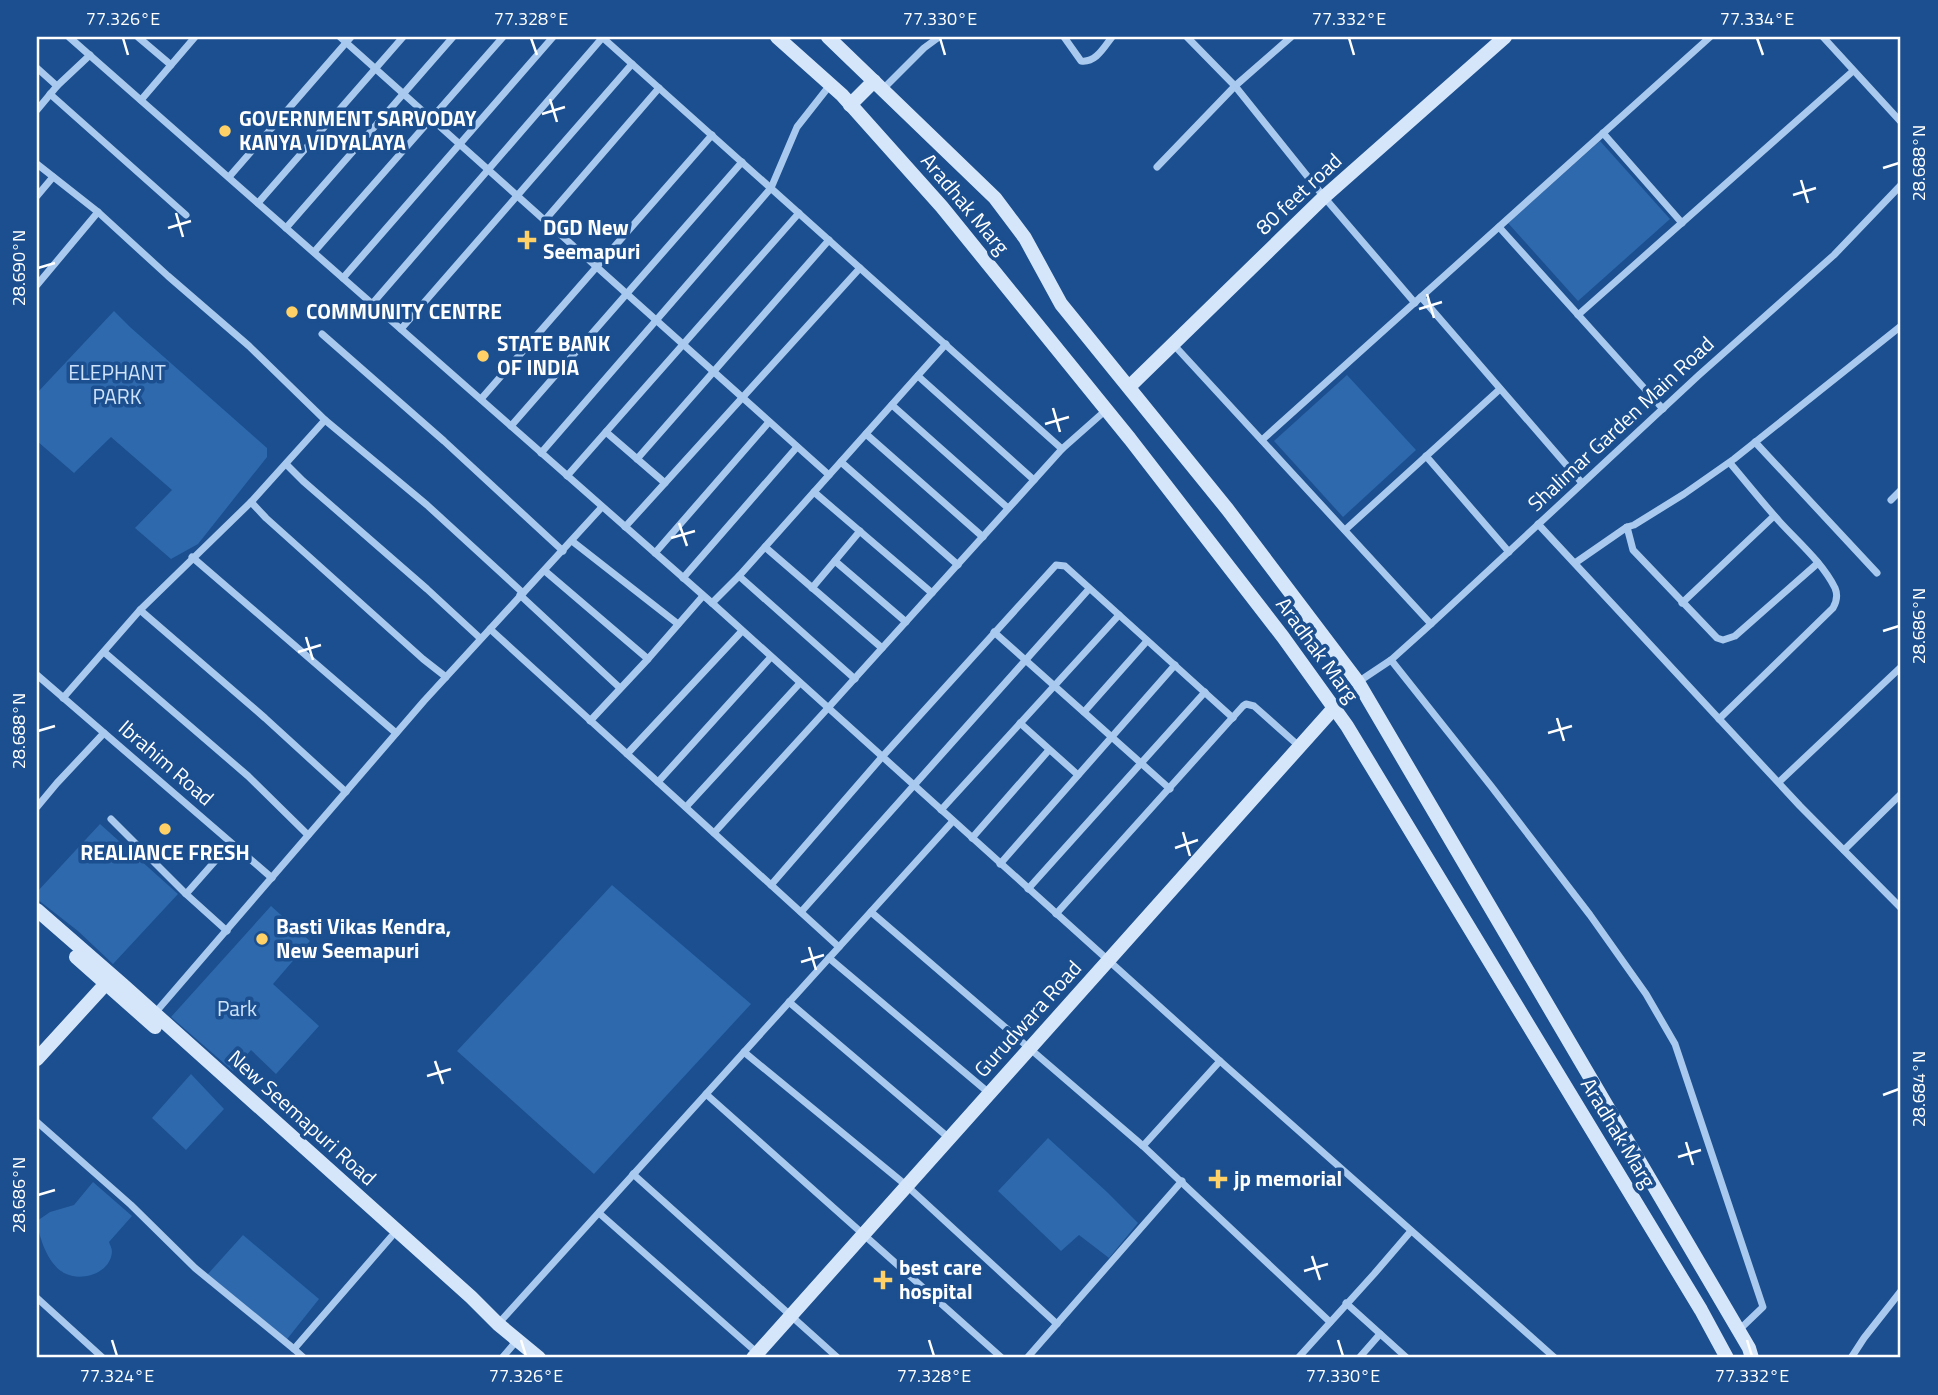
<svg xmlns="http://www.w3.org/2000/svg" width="1938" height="1395" viewBox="0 0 1938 1395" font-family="'Titillium Web',sans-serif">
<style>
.green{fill:#2e69ad}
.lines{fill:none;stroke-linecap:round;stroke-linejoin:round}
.street{stroke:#a9c9ee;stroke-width:7}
.secondary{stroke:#d6e6fa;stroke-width:14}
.ticks{fill:none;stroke:#fff;stroke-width:2.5}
.poi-dot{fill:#ffd166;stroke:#1b4f8f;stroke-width:2.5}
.labels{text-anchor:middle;stroke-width:7;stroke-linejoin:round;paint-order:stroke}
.poi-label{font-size:21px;font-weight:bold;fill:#fff;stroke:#1b4f8f;text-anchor:start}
.street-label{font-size:21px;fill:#fff;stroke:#1b4f8f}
.park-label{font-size:21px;fill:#cfe3fa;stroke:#1b4f8f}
.neatline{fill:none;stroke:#fff;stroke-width:2.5}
.ticks-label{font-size:18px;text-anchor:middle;fill:#fff}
</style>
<rect width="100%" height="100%" fill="#1b4f8f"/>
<g class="green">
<polygon points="1600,141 1670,219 1578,301 1508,223"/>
<polygon points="114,311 130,327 267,448 267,457 198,544 171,559 135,528 172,490 111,437 74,473 37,441 37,393"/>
<polygon points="1347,375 1416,450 1343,517 1274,441"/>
<polygon points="100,824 178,894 113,964 78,931 37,899 37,892"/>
<polygon points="612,885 751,1004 594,1174 457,1051"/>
<polygon points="271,906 310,941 273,984 319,1026 276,1074 251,1050 233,1071 171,1017"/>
<polygon points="191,1074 224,1109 186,1150 152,1118"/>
<polygon points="1048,1138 1107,1192 1138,1223 1109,1258 1079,1235 1061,1251 998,1191"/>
<path d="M 93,1182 L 132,1216 L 109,1242 C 110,1245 112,1248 112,1252 C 110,1274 81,1282 64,1273 C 48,1264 39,1238 37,1221 L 50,1212 L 74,1205 Z"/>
<polygon points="243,1235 319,1299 284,1343 207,1275"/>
</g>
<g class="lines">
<g class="street">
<polyline points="69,37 712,603 1220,1061 1555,1358"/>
<polyline points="138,37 171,65"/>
<polyline points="340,37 829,475"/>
<polyline points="602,37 1062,449"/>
<path d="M 1064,37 L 1081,61 C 1096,63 1104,47 1112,37"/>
<polyline points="1187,37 1235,86 1324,197 1415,303"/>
<polyline points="1823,37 1901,122"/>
<polyline points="37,68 57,86"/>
<polyline points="883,89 924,48 939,37"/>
<polyline points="50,94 186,215"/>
<polyline points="141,100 195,37"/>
<polyline points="37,110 57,86 90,55"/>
<polyline points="1603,133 1682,223"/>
<polyline points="37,164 98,212 168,276 249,346 325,420 427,505 523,593"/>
<polyline points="1157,167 1235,86 1291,37"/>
<polyline points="229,177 351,37"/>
<polyline points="37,196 53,177"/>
<polyline points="258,203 403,37"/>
<polyline points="545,220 659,88"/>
<polyline points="1499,227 1663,409"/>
<polyline points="286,228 453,37"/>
<polyline points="314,252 503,37"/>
<polyline points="343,278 553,37"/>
<polyline points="37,285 98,212"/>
<polyline points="1421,297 1582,483"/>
<polyline points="372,304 603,37"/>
<polyline points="1578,315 1853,71"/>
<polyline points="401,329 632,64"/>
<polyline points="322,334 444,441 563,551"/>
<polyline points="1173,344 1431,624"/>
<polyline points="918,376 1034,480"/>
<polyline points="481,399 712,135"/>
<polyline points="892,405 1008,508"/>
<polyline points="511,426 742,162"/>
<polyline points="606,432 665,483"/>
<polyline points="866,434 983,537"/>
<polyline points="1262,440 1710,37"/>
<polyline points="1755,442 1877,573"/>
<polyline points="541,453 771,188 797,127 830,85"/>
<polyline points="1426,456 1509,552"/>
<polyline points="637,459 829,240"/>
<polyline points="841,462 958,565"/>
<polyline points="286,464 303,481 427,589 480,638"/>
<polyline points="567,476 799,213"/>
<polyline points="814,492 932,593"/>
<polyline points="1891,500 1901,490"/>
<polyline points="251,502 266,518 423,659 446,677"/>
<polyline points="1538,524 1800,806 1901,908"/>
<polyline points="625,527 860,268"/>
<polyline points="1627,527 1633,550 1717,638 1723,640 1735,636 1818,563"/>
<polyline points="1345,530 1500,389"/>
<polyline points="572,541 678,624"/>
<polyline points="765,547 882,648"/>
<polyline points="655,553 769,422"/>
<polyline points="192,557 396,733"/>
<polyline points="835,561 906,622"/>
<polyline points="1575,563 1627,527 1634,525 1684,494 1734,459 1901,326"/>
<polyline points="545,571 648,659"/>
<polyline points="739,576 855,679"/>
<polyline points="683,578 797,447"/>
<polyline points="812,588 860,531"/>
<polyline points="520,595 620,688"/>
<polyline points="712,603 739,576 946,344"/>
<polyline points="1682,603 1774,516"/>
<polyline points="140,610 265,718 346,792"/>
<polyline points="490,629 839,947"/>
<polyline points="994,632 1170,789"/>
<polyline points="104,652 248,776 308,835"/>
<polyline points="1391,660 1491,786 1590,915 1646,994 1675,1044 1763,1307 1739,1330"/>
<polyline points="37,675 272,878"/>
<polyline points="1358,682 1391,660 1431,624 1699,375 1834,255 1901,185"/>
<polyline points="63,698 140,610 251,502 325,420"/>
<polyline points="1084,712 1147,641"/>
<path d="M 1719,719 L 1833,608 C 1837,601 1838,595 1835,588 C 1822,562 1798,542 1779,521 C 1762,502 1746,482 1730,463"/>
<polyline points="590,721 648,659 703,596"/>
<polyline points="1020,723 1078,775"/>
<polyline points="627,754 742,631"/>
<polyline points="658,782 771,657"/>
<polyline points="1779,782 1901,667"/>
<polyline points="37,807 57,783 104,733"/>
<polyline points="686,807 800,683"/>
<polyline points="941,810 1119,615"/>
<polyline points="111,819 186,894 227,931"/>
<polyline points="714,833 828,708 1062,449 1106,410"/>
<polyline points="972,838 1049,750"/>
<polyline points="1844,850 1901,794"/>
<polyline points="1000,864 1175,665"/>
<polyline points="771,885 882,757 1056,565 1065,566 1233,718"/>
<polyline points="1028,889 1205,692"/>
<polyline points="186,894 231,843"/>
<polyline points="801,912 1089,589"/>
<polyline points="871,912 1143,1146 1330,1322"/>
<polyline points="1056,914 1243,706 1246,704 1254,706 1300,747"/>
<polyline points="829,958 989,1093"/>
<polyline points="789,1002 949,1138"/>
<polyline points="155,1013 424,701 602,507"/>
<polyline points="744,1052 907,1186 1057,1324"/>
<polyline points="706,1094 1002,1358"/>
<polyline points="37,1122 131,1205 195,1268 294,1349"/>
<polyline points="1143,1146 1220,1061"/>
<polyline points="633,1174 838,1358"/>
<polyline points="599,1213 763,1358"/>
<polyline points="37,1298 103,1358"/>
<polyline points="1346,1303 1407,1358"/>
<polyline points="498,1324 953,821"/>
<polyline points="304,1358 294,1349 391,1237"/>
<polyline points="502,1358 513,1345"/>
<polyline points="1027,1358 1182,1181"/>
<polyline points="1298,1358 1374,1274 1411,1231"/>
<polyline points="1359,1358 1380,1334"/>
<polyline points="1851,1358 1864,1338 1901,1291"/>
</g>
<g class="secondary">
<polyline points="777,37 842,95 942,207 1130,439 1283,637 1347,726 1373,769 1701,1310 1727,1358"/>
<polyline points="828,37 995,198 1025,238 1061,304 1228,510 1358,682 1749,1348 1752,1358"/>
<polyline points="850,105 874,81"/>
<polyline points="1129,387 1324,197 1505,37"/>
<polyline points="37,910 123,985 471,1297 498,1324 539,1358"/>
<polyline points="76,957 155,1027"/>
<polyline points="37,1059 111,978"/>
<polyline points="753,1358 1334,708"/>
</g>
</g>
<path class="ticks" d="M 123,38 L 128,55M 531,38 L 537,55M 940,38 L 945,55M 1349,38 L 1354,55M 1757,38 L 1763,55M 550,99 L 557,122M 542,114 L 565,107M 1883,168 L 1899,163M 1801,180 L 1808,203M 1793,195 L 1816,188M 176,213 L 183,237M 168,228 L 191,221M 38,268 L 55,263M 1427,294 L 1434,318M 1419,309 L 1442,302M 1053,408 L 1060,432M 1045,424 L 1069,417M 679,523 L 687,546M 671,538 L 695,531M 1883,631 L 1899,626M 306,637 L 313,660M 298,652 L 321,645M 1557,718 L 1564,741M 38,731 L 55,726M 1548,733 L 1572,726M 1183,832 L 1190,856M 1175,848 L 1198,840M 809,947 L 816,970M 801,962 L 824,955M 435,1061 L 443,1084M 427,1076 L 451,1069M 1883,1095 L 1899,1089M 1686,1142 L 1693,1165M 1678,1157 L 1701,1150M 38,1195 L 55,1190M 1312,1256 L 1320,1280M 1304,1271 L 1328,1264M 112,1340 L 117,1356M 521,1340 L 526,1356M 929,1340 L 934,1356M 1338,1340 L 1343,1356M 1747,1340 L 1752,1356"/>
<g class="poi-dot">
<circle cx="225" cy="131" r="7"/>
<path d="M523.5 229.5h7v7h7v7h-7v7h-7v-7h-7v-7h7z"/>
<circle cx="292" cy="312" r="7"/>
<circle cx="483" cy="356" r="7"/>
<circle cx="165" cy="829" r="7"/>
<circle cx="262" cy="939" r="7"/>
<path d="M1214.5 1168.5h7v7h7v7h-7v7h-7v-7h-7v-7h7z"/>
<path d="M879.5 1269.5h7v7h7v7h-7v7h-7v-7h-7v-7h7z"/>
</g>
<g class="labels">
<g class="poi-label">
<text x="239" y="126">GOVERNMENT SARVODAY<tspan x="239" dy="24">KANYA VIDYALAYA</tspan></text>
<text x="543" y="235">DGD New<tspan x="543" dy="24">Seemapuri</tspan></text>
<text x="306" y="319">COMMUNITY CENTRE</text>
<text x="497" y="351">STATE BANK<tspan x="497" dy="24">OF INDIA</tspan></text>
<text x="165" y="860" text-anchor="middle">REALIANCE FRESH</text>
<text x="276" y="934">Basti Vikas Kendra,<tspan x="276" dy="24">New Seemapuri</tspan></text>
<text x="1234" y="1186">jp memorial</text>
<text x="899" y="1275">best care<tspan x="899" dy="24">hospital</tspan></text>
</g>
<g class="street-label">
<text transform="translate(1299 194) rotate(-43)" y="7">80 feet road</text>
<text transform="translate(965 204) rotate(50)" y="7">Aradhak Marg</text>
<text transform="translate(1621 424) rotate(-43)" y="7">Shalimar Garden Main Road</text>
<text transform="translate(1317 650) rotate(54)" y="7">Aradhak Marg</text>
<text transform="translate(166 763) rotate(41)" y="7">Ibrahim Road</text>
<text transform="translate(1028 1019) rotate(-48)" y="7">Gurudwara Road</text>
<text transform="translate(302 1118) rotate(42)" y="7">New Seemapuri Road</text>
<text transform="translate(1618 1133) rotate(59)" y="7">Aradhak Marg</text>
</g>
<g class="park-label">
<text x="117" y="380">ELEPHANT<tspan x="117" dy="24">PARK</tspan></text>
<text x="237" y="1016">Park</text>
</g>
</g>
<rect width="1938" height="1395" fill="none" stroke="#1b4f8f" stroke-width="77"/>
<rect x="38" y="38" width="1861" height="1318" class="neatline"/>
<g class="ticks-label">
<text x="123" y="25">77.326°E</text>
<text x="531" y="25">77.328°E</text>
<text x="940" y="25">77.330°E</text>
<text x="1349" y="25">77.332°E</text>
<text x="1757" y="25">77.334°E</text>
<text transform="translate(1919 163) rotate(-90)" y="6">28.688°N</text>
<text transform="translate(19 268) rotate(-90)" y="6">28.690°N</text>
<text transform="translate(1919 626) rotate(-90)" y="6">28.686°N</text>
<text transform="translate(19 731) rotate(-90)" y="6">28.688°N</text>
<text transform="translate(1919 1089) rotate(-90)" y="6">28.684°N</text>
<text transform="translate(19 1195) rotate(-90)" y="6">28.686°N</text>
<text x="117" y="1382">77.324°E</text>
<text x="526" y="1382">77.326°E</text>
<text x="934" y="1382">77.328°E</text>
<text x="1343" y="1382">77.330°E</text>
<text x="1752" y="1382">77.332°E</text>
</g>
</svg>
